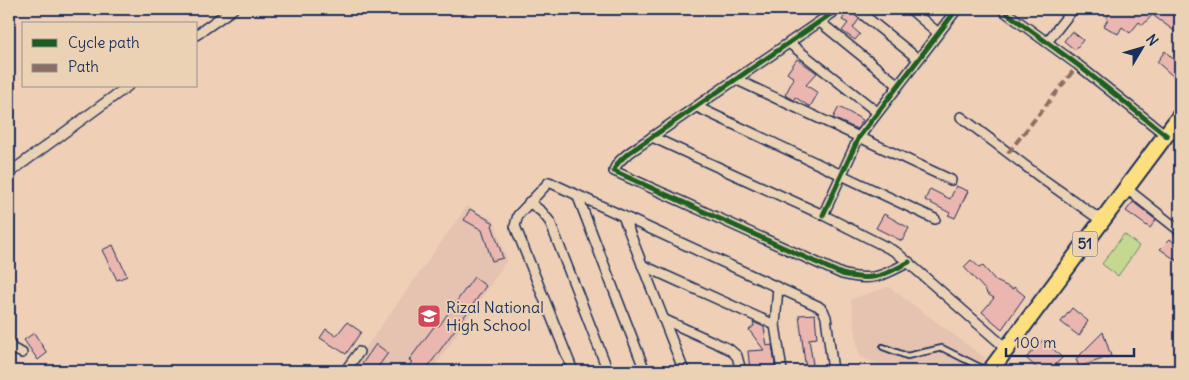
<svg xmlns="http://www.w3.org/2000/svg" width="1189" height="380" viewBox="0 0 1189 380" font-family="Delius,sans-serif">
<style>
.built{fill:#e6c2b1}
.green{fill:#c4d98f;stroke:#708476}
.building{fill:#ebb6b0;stroke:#1b2f5e}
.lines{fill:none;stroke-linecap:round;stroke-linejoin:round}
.service-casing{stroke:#1b2f5e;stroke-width:8}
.minor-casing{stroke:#1b2f5e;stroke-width:12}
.trunk-casing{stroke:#1b2f5e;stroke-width:19}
.service{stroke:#ecd2b4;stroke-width:4.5}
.minor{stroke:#ecd2b4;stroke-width:9}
.trunk{stroke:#fedf80;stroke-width:15}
.quiet{stroke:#8d6e63;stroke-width:4;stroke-dasharray:8 4;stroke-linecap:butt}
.cycleway-casing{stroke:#ecd2b4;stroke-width:8}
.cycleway{stroke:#1b5e20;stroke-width:5}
.labels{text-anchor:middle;stroke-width:4;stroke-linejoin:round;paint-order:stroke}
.shield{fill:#ecd2b4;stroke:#5a6078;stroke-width:1}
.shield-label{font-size:15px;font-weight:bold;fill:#1b2f5e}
.poi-label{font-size:16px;fill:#1b2f5e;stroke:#ecd2b4;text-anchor:start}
</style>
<rect width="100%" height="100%" fill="#efcfb5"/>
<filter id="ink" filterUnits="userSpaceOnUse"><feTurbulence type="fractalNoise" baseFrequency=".02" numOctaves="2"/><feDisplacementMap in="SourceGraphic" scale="10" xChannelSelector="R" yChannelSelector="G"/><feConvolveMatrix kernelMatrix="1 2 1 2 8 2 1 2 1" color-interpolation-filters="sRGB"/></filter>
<g filter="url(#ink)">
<g class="built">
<polygon points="467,206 494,221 507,260 432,371 349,371"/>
<polygon points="889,287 985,358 976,371 893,371 859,356 851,299"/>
</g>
<polygon class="green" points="1124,234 1139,246 1118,276 1102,264"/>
<g class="building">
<polygon points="849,9 859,19 853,28 860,34 855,40 842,31 848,23 842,20"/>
<polygon points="1113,9 1149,9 1154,13 1143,25 1139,22 1130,33 1122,27 1118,34 1104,26 1108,19 1106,18"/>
<polygon points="1160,9 1171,9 1180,16 1180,35 1154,16"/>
<polygon points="1072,31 1083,40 1075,50 1064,41"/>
<polygon points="1165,51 1180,66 1180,71 1175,78 1157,62"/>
<polygon points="797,59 817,73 806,85 818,93 810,107 795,97 794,100 785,95 794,78 787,73"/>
<polygon points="839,107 863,120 857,129 833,118"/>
<polygon points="956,186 968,191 955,218 948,215 950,213 925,200 930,189 950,199"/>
<polygon points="1133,202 1156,220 1150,228 1126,211"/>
<polygon points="470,209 494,223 492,225 503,258 492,261 482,230 464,220"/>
<polygon points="884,214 909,228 902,241 876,228"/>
<polygon points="1170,239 1180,248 1180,263 1160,249"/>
<polygon points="113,245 127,276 117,280 102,250"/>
<polygon points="971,260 980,268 982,265 996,281 1013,289 1014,287 1025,296 1002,329 982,312 994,298 986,293 987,292 964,267"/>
<polygon points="474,277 486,286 451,335 425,371 405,371 412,362 409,360 436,324 439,326"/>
<polygon points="1072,308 1088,321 1079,336 1061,322"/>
<polygon points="815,314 817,338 809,339 814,371 806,371 799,315"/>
<polygon points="347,322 361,332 346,354 320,338 326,329 336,336"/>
<polygon points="753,322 764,327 767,346 772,345 776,371 750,371 748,351 764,350 749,330 754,326"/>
<polygon points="1103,332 1111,356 1079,367 1076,359"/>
<polygon points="34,333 47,353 38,360 24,340"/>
<polygon points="1044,339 1062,358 1049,371 1040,371 1026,358"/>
<polygon points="376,344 388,353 375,371 357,371"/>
</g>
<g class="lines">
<g class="service-casing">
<polyline id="service" points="883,347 907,356 942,348 988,371"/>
</g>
<g class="minor-casing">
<g id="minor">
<path d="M 838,9 L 652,137 C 642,145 616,158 614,171 L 842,274 C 872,282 883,276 909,262"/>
<polyline points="856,9 917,58"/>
<polyline points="910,9 937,32"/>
<polyline points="1004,11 1078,65 1167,136"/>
<polyline points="820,22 898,85"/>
<polyline points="196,35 233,9"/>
<polyline points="1047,42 1073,9"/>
<polyline points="789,43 877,112"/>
<polyline points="735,79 951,180"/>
<polyline points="697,107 935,219"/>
<polyline points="961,117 1044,180 1102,221"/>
<polyline points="652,137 823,215 896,252 1007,349"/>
<polyline points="9,173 128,86"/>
<polyline points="1127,189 1180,231"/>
<polyline points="578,197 645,371"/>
<polyline points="529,202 542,212 550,222 608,371"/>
<polyline points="823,215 859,137 957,9"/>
<polyline points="623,216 684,371"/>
<polyline points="642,265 775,325"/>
<polyline points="778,287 775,325 782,371"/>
<polyline points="663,319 729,349 737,356 741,371"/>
<polyline points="9,343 13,349 22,353"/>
<polyline points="345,371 359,352"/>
<polyline points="573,371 515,226 518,215 549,182 818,306 823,310 826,317 833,371"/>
</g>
</g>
<g class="trunk-casing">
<polyline id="trunk" points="990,371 1180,116"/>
</g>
<use href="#service" class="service"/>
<use href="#minor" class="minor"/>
<use href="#trunk" class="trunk"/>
<polyline class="quiet" points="1008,153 1078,65"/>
<g class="cycleway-casing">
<g id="cycleway">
<path d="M 838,9 L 652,137 C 642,145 616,158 614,171 L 842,274 C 872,282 883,276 909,262"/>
<polyline points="1004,11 1078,65 1167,136"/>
<polyline points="823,215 859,137 957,9"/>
</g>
</g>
<use href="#cycleway" class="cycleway"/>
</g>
</g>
<defs>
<g id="school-square" transform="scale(1.25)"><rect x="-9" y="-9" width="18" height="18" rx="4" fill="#d1495b" stroke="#ecd2b4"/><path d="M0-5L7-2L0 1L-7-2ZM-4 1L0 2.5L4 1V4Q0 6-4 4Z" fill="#fff"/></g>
</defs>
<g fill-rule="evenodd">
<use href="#school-square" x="429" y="316"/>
</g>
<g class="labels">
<rect class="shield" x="1072.5" y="231.5" width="25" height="25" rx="4"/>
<g class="shield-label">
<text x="1085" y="249">51</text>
</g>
<g class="poi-label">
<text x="446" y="313">Rizal National<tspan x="446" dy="18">High School</tspan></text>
</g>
</g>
<rect width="1189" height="380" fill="none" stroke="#ecd2b4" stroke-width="30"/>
<rect x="15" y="15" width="1159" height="350" fill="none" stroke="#1b2f5e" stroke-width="2" filter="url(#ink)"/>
<rect x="22" y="22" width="175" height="65" fill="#ecd2b4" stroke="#989192"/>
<rect x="32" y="39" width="25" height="8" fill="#1b5e20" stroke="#989192"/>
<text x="68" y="48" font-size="15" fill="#1b2f5e">Cycle path</text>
<rect x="32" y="64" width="25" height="8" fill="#8d6e63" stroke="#989192"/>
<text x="68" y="72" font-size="15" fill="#1b2f5e">Path</text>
<g transform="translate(1142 48) rotate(52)" stroke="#ecd2b4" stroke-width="4" paint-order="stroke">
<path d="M0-4L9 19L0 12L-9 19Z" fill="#1b2f5e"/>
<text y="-8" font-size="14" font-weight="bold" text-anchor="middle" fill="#1b2f5e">N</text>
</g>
<path d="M1006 348v8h128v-8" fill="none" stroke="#1b2f5e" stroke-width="2.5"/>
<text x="1014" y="348" font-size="15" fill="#1b2f5e" stroke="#ecd2b4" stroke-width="4" paint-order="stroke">100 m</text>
</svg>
